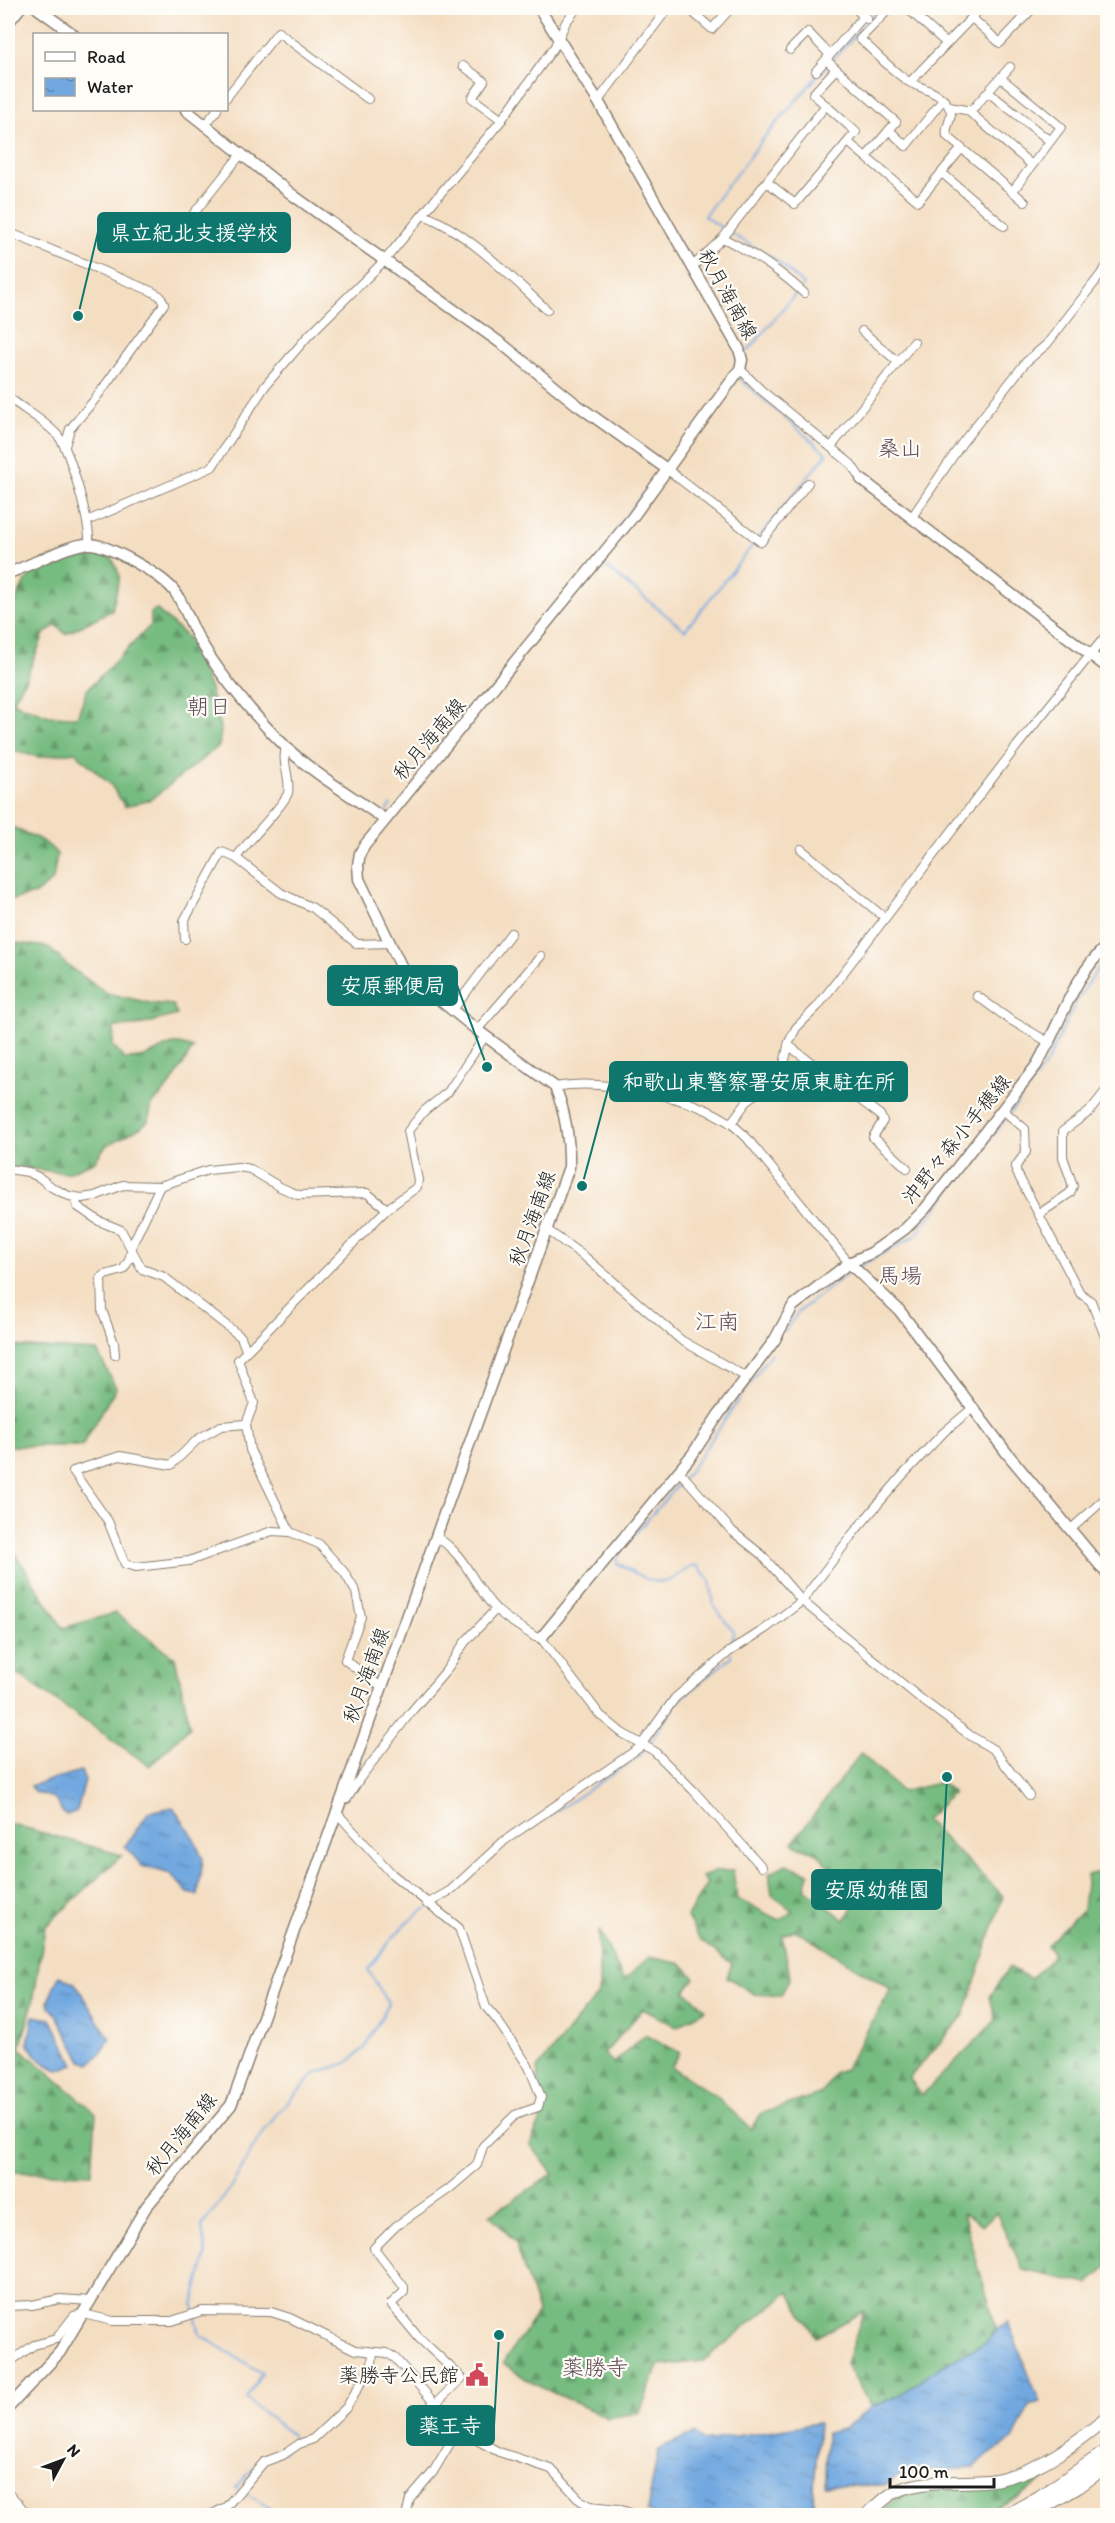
<svg xmlns="http://www.w3.org/2000/svg" width="1115" height="2523" viewBox="0 0 1115 2523" font-family="Itim,'Klee One',sans-serif">
<style>
.forest{fill:url(#forest-firs);stroke:#496c4e;stroke-width:1.5}
.water{fill:url(#water-ripples);stroke:#46627e;stroke-width:1.5}
.lines{fill:none;stroke-linecap:round;stroke-linejoin:round}
.stream{stroke:#71a8e0;stroke-width:2}
.street-casing{stroke:#887d6f;stroke-width:10}
.secondary-casing{stroke:#887d6f;stroke-width:13}
.primary-casing{stroke:#887d6f;stroke-width:14}
.highway-casing{stroke:#887d6f;stroke-width:16}
.street{stroke:#fff;stroke-width:8}
.secondary{stroke:#fff;stroke-width:10}
.primary{stroke:#fff;stroke-width:12}
.highway{stroke:#fff;stroke-width:14}
.labels{text-anchor:middle;stroke-width:4.5;stroke-linejoin:round;paint-order:stroke}
.street-label{font-size:20px;fill:#1c1c1c;stroke:#fdfcf7}
.poi-label{font-size:20px;fill:#1c1c1c;stroke:#fdfcf7;text-anchor:end}
.quarter-label{font-size:22px;fill:#624d58;stroke:#fdfcf7}
.leader{fill:none;stroke:#0f766e;stroke-width:2}
.callout-dot{fill:#0f766e;stroke:#fdfcf7;stroke-width:2}
.callout{fill:#0f766e;stroke:#0f766e;stroke-width:2}
.callout-label{font-size:21px;text-anchor:middle;font-weight:bold;fill:#fff}
</style>
<defs>
<pattern id="forest-firs" width="22" height="20" patternUnits="userSpaceOnUse" patternTransform="scale(1.5)"><rect width="22" height="20" fill="#76bb7f"/><path d="M5 1l3.5 6h-7zM16 11l3.5 6h-7z" fill="#609767"/></pattern>
<pattern id="water-ripples" width="26" height="14" patternUnits="userSpaceOnUse" patternTransform="scale(1.5)"><rect width="26" height="14" fill="#71a8e0"/><path d="M2 4q2-2 4 0t4 0M15 11q2-2 4 0t4 0" fill="none" stroke="#5c88b5"/></pattern>
</defs>
<rect width="100%" height="100%" fill="#fdfcf7"/>
<filter id="ink" filterUnits="userSpaceOnUse"><feTurbulence type="fractalNoise" baseFrequency=".0167" numOctaves="2"/><feDisplacementMap in="SourceGraphic" scale="12" xChannelSelector="R" yChannelSelector="G"/><feConvolveMatrix kernelMatrix="1 2 1 2 8 2 1 2 1" color-interpolation-filters="sRGB"/></filter>
<filter id="wash" filterUnits="userSpaceOnUse"><feTurbulence type="fractalNoise" baseFrequency=".008" numOctaves="4" result="noise"/><feDisplacementMap in="SourceGraphic" scale="24" xChannelSelector="R" yChannelSelector="G"/><feGaussianBlur stdDeviation="1.35" result="paint"/><feColorMatrix in="noise" values="0 0 0 0 0 0 0 0 0 0 0 0 0 0 0 0 0 1.4 0 .05"/><feComposite in="paint" operator="in"/></filter>
<g filter="url(#wash)">
<rect width="100%" height="100%" fill="#f4dec2"/>
<g class="forest">
<path d="M 84,553 L 112,558 L 120,576 L 112,610 L 66,634 L 56,625 L 44,634 L 25,681 L 12,702 L 49,716 L 77,717 L 87,690 L 151,625 L 151,613 L 156,609 L 188,638 L 210,689 L 221,731 L 219,746 L 150,800 L 125,807 L 111,785 L 75,752 L 39,757 L 8,750 L 8,607 L 14,606 C 28,567 43,558 84,553 Z"/>
<path d="M 8,825 C 28,836 42,836 57,854 L 53,880 L 35,894 L 8,901 Z"/>
<path d="M 8,942 L 48,947 L 67,965 L 107,993 L 150,1003 L 173,1005 L 177,1015 L 136,1026 L 114,1027 L 113,1046 L 124,1059 C 130,1059 138,1059 144,1057 C 167,1049 166,1038 193,1048 L 171,1084 L 152,1105 L 148,1121 L 140,1128 L 106,1146 L 94,1162 L 67,1173 L 8,1166 Z"/>
<polygon points="8,1346 97,1351 116,1388 82,1446 8,1446"/>
<polygon points="8,1547 11,1547 63,1628 115,1613 175,1658 190,1726 150,1766 16,1673 8,1681"/>
<polygon points="861,1753 902,1792 941,1782 953,1793 925,1820 1003,1896 964,2015 909,2078 922,2095 996,2020 990,1997 1009,1967 1031,1979 1054,1955 1047,1945 1083,1909 1087,1875 1107,1870 1107,2266 1088,2284 1023,2270 996,2212 983,2225 963,2213 996,2328 988,2341 933,2371 901,2395 872,2407 846,2364 864,2311 816,2337 789,2292 703,2361 658,2366 640,2412 608,2418 532,2383 503,2363 538,2312 516,2243 490,2215 553,2174 530,2144 543,2116 537,2069 599,1993 599,1930 624,1980 649,1957 682,1964 695,1978 685,1991 706,2009 677,2027 643,2009 604,2054 614,2063 645,2035 680,2053 671,2067 717,2097 751,2129 760,2114 822,2093 835,2072 845,2069 891,1989 795,1930 782,1935 790,1977 781,1996 754,1994 727,1977 732,1964 700,1940 687,1917 707,1883 702,1877 717,1871 733,1871 737,1899 780,1920 793,1911 772,1895 769,1874 786,1864 809,1873 805,1889 845,1920 858,1896 816,1852 798,1846 793,1842"/>
<polygon points="8,1823 122,1855 45,1927 33,2002 20,2048 96,2113 92,2174 8,2172"/>
<polygon points="1081,2454 1019,2497 978,2515 879,2516 896,2498 924,2489 995,2485 1033,2475"/>
</g>
<g class="water">
<polygon points="81,1771 85,1780 77,1811 67,1815 63,1813 54,1798 34,1792 30,1786"/>
<polygon points="173,1807 192,1834 203,1859 198,1895 188,1893 171,1874 142,1866 125,1846 149,1812"/>
<polygon points="59,1976 75,1983 110,2039 102,2052 90,2064 82,2061 56,2014 49,2006 48,2001"/>
<path d="M 33,2016 L 51,2019 L 74,2064 L 58,2070 C 44,2064 36,2057 28,2044 Z"/>
<polygon points="1008,2322 1040,2403 1029,2406 1014,2438 983,2459 974,2468 917,2472 898,2476 885,2485 825,2486 826,2433 844,2429 872,2407 901,2395 933,2371 988,2341 1000,2326"/>
<polygon points="819,2423 812,2515 655,2516 647,2511 658,2451 668,2444 695,2434 704,2441"/>
</g>
<g class="lines">
<g class="stream">
<polyline points="408,8 420,18"/>
<polyline points="831,61 880,8"/>
<polyline points="725,230 704,216 763,139 827,65"/>
<polyline points="730,233 776,260 804,285 802,287"/>
<polyline points="748,351 798,291"/>
<polyline points="617,528 655,478"/>
<path d="M 603,565 L 685,630 C 733,571 778,512 827,454 L 740,379"/>
<polyline points="387,810 391,805"/>
<polyline points="859,1266 915,1236 992,1137 1046,1064 1076,1002 1108,953"/>
<polyline points="785,1331 798,1312 851,1271"/>
<path d="M 732,1647 L 733,1631 L 714,1606 L 710,1581 L 697,1565 C 685,1567 679,1578 668,1581 C 651,1586 631,1570 617,1563 L 619,1552 L 689,1472 L 771,1353"/>
<polyline points="648,1745 677,1702 731,1657 731,1653"/>
<polyline points="526,1831 641,1755 644,1749"/>
<polyline points="451,1895 478,1871"/>
<path d="M 238,2489 L 236,2488 L 260,2460 L 283,2451 L 294,2440 L 291,2434 L 246,2399 L 262,2373 L 200,2335 L 193,2305 L 206,2255 L 202,2226 L 230,2189 L 253,2148 L 277,2113 L 316,2073 L 347,2063 L 364,2048 L 389,2004 L 368,1970 C 386,1945 404,1921 430,1906"/>
<polyline points="243,2492 270,2508 263,2516"/>
</g>
</g>
</g>
<g filter="url(#ink)">
<g class="lines">
<g class="street-casing">
<g id="street">
<polyline points="688,8 712,29 731,8"/>
<polyline points="855,8 867,19"/>
<path d="M 890,8 L 860,39 C 875,52 895,74 911,83 C 924,89 944,94 950,109 C 954,117 944,127 947,136 L 1025,202"/>
<polyline points="907,8 946,43"/>
<polyline points="972,18 1000,43 1033,8"/>
<polyline points="790,50 808,32 830,55"/>
<polyline points="826,60 896,122 866,157"/>
<polyline points="463,66 484,81 472,98 502,120"/>
<polyline points="816,71 864,16"/>
<polyline points="1001,78 1061,127 1012,192"/>
<polyline points="910,82 981,8"/>
<polyline points="988,92 1050,141"/>
<polyline points="226,98 278,32 368,99"/>
<polyline points="598,101 668,8"/>
<polyline points="949,107 971,111 1010,67"/>
<polyline points="967,110 1032,165"/>
<polyline points="206,124 217,110"/>
<polyline points="889,130 906,146 942,101"/>
<polyline points="848,142 918,201 961,149"/>
<polyline points="942,173 1004,226"/>
<polyline points="767,182 795,204 856,132 813,94 836,69"/>
<path d="M 423,215 C 466,230 513,279 547,310"/>
<polyline points="183,227 242,153"/>
<polyline points="8,232 151,291 160,296 164,304 96,398 70,429 65,446"/>
<path d="M 723,238 C 753,253 779,270 804,293"/>
<polyline points="693,266 723,238 826,105"/>
<polyline points="862,331 898,362"/>
<polyline points="740,369 761,390 851,464 861,479"/>
<path d="M 8,397 C 24,410 46,421 59,437 C 70,452 91,525 89,544"/>
<polyline points="831,447 914,342"/>
<polyline points="668,470 761,542 808,483"/>
<polyline points="912,517 962,443 1026,362 1047,344 1108,265"/>
<polyline points="87,521 212,467 265,386 309,335 384,261 500,122 555,46 566,22 577,8"/>
<polyline points="801,849 885,918"/>
<path d="M 236,858 C 245,844 285,804 288,793 C 291,777 281,763 286,748"/>
<polyline points="185,939 184,921 222,852 236,858 281,893 313,908 357,944 390,943"/>
<polyline points="977,996 1009,1019 1050,1043"/>
<polyline points="452,1011 511,933"/>
<polyline points="477,1030 541,956"/>
<polyline points="788,1045 880,1115 883,1121 873,1137 907,1168"/>
<path d="M 555,1087 C 601,1078 692,1096 730,1123 C 736,1127 742,1133 747,1138 L 849,1263"/>
<polyline points="1003,1110 1025,1129 1026,1152 1016,1166 1016,1171 1080,1293 1091,1301 1108,1344"/>
<polyline points="731,1123 748,1100 757,1093 774,1089 780,1082 789,1042 796,1028 817,1007 1017,746 1108,633"/>
<polyline points="8,1169 28,1172 40,1178 53,1188 69,1196 82,1198 95,1196 123,1185 160,1186 208,1170 238,1167 250,1169 280,1187 298,1195 367,1193 387,1209"/>
<polyline points="76,1198 77,1206 99,1221 121,1230 142,1269 164,1277 241,1337 246,1350"/>
<polyline points="1039,1214 1070,1193 1073,1186 1063,1157 1063,1131 1089,1112 1108,1088"/>
<polyline points="547,1230 585,1257 681,1340 746,1377"/>
<polyline points="115,1355 114,1343 102,1310 101,1278 105,1275 123,1270 129,1260 133,1243 160,1186"/>
<polyline points="246,1424 221,1426 198,1439 171,1465 120,1456 73,1471 108,1521 125,1564 136,1567 189,1561 272,1531 290,1532 319,1544 344,1572 356,1592 361,1617 345,1660 380,1686"/>
<polyline points="679,1471 732,1531 762,1555 802,1601 921,1699 971,1736 994,1750 1029,1796"/>
<polyline points="1070,1530 1108,1496"/>
<polyline points="290,1532 250,1450 246,1424 254,1403 238,1360 387,1209 417,1187 418,1180 408,1131 424,1111 448,1092 485,1036"/>
<path d="M 436,1537 C 467,1555 472,1585 496,1609 C 506,1620 523,1628 535,1637 L 541,1638 L 600,1715 L 622,1733 L 654,1751 L 693,1790 L 762,1867"/>
<polyline points="341,1800 347,1799 360,1778 411,1712 445,1672 465,1642 496,1609"/>
<polyline points="336,1812 392,1874 459,1928 486,2007 497,2020 529,2067 541,2097 538,2107 515,2115 483,2146 477,2165 449,2189 396,2226 374,2248 404,2287 404,2292 391,2304 419,2338 462,2378 434,2405"/>
<polyline points="427,1904 451,1890 504,1841 639,1748 675,1698 729,1652 765,1629 802,1601 855,1531 902,1476 944,1432 974,1407"/>
<polyline points="8,2306 32,2305 60,2299 91,2301"/>
<polyline points="8,2363 34,2345 56,2339 74,2316 83,2314 113,2321 172,2321 202,2311 271,2312 290,2318 355,2350 387,2353 395,2358 458,2430 499,2452 551,2469 581,2501 591,2506 618,2509 640,2516"/>
<polyline points="8,2492 29,2516"/>
<polyline points="209,2516 226,2507 264,2462 283,2455 299,2444 313,2439 346,2408 372,2364 373,2352"/>
<polyline points="406,2516 410,2499 433,2472 458,2430"/>
</g>
</g>
<g class="secondary-casing">
<g id="secondary">
<polyline points="37,8 73,34"/>
<polyline points="8,23 20,8"/>
<polyline points="186,110 294,196 502,344 576,404 668,470"/>
<polyline points="861,479 1108,668"/>
<path d="M 8,573 C 29,567 69,543 89,544 C 108,544 164,576 175,592 C 186,607 191,628 202,644 C 222,678 257,719 285,746 C 313,774 353,796 384,819"/>
<polyline points="849,1263 899,1310 1006,1452 1108,1575"/>
<path d="M 541,1638 L 692,1455 L 719,1414 L 774,1341 L 793,1306 L 849,1263 L 871,1253 L 905,1229 L 925,1209 L 1036,1066 C 1060,1026 1072,976 1108,945"/>
<path d="M 8,2408 L 60,2352 L 146,2207 L 231,2105 L 235,2095 L 569,1167 C 570,1142 565,1110 555,1087 L 477,1030 L 409,975 L 401,966 L 359,879 L 358,865 L 360,853 L 365,845 L 632,518 L 740,369 L 742,360 L 739,349 L 598,101 L 539,8"/>
</g>
</g>
<g class="primary-casing">
<path id="primary" d="M 866,2516 C 875,2508 885,2497 895,2492 C 927,2476 967,2486 1000,2479 C 1043,2469 1074,2444 1108,2417"/>
</g>
<g class="highway-casing">
<g id="highway">
<polyline points="1007,2516 1039,2498 1108,2451"/>
<polyline points="1027,2516 1078,2486 1108,2464"/>
</g>
</g>
<use href="#street" class="street"/>
<use href="#secondary" class="secondary"/>
<use href="#primary" class="primary"/>
<use href="#highway" class="highway"/>
</g>
</g>
<defs>
<g id="civic-bare" transform="scale(1.8)"><path d="M-.6-6.5H3V-4.5H.6V-3L4-1V1h2V6H-6V1h2V-1L-.6-3ZM-1.2 2.5V6h2.4V2.5Z" fill="#d1495b" stroke="#fdfcf7" stroke-width="2.5" paint-order="stroke"/></g>
</defs>
<g fill-rule="evenodd">
<use href="#civic-bare" x="477" y="2375"/>
</g>
<g class="labels">
<g class="street-label">
<text transform="translate(728 294) rotate(61)" y="7">秋月海南線</text>
<text transform="translate(429 739) rotate(-50)" y="7">秋月海南線</text>
<text transform="translate(956 1139) rotate(-51)" y="7">沖野々森小手穂線</text>
<text transform="translate(532 1218) rotate(-70)" y="7">秋月海南線</text>
<text transform="translate(366 1675) rotate(-70)" y="7">秋月海南線</text>
<text transform="translate(181 2134) rotate(-51)" y="7">秋月海南線</text>
</g>
<g class="poi-label">
<text x="459" y="2382">薬勝寺公民館</text>
</g>
<g class="quarter-label">
<text x="900" y="456">桑山</text>
<text x="209" y="714">朝日</text>
<text x="900" y="1283">馬場</text>
<text x="717" y="1329">江南</text>
<text x="595" y="2375">薬勝寺</text>
</g>
</g>
<path class="leader" d="M78 316L98 232M487 1067L457 985M582 1186L610 1082M947 1777L941 1890M499 2335L494 2426"/>
<g class="callout-dot">
<circle cx="78" cy="316" r="6"/>
<circle cx="487" cy="1067" r="6"/>
<circle cx="582" cy="1186" r="6"/>
<circle cx="947" cy="1777" r="6"/>
<circle cx="499" cy="2335" r="6"/>
</g>
<g class="callout">
<rect x="98" y="213" width="192" height="39" rx="6"/>
<rect x="328" y="966" width="129" height="39" rx="6"/>
<rect x="610" y="1062" width="297" height="39" rx="6"/>
<rect x="812" y="1870" width="129" height="39" rx="6"/>
<rect x="407" y="2406" width="87" height="39" rx="6"/>
</g>
<g class="callout-label">
<text x="194" y="240">県立紀北支援学校</text>
<text x="393" y="993">安原郵便局</text>
<text x="759" y="1089">和歌山東警察署安原東駐在所</text>
<text x="877" y="1897">安原幼稚園</text>
<text x="450" y="2433">薬王寺</text>
</g>
<rect width="1115" height="2523" fill="none" stroke="#fdfcf7" stroke-width="30"/>
<rect x="33" y="33" width="195" height="78" fill="#fdfcf7" stroke="#a3a29f" stroke-width="1.5"/>
<rect x="45" y="52" width="30" height="9" fill="#ffffff" stroke="#a3a29f" stroke-width="1.5"/>
<text x="87" y="63" font-size="18" fill="#1c1c1c">Road</text>
<rect x="45" y="78" width="30" height="18" fill="url(#water-ripples)" stroke="#a3a29f" stroke-width="1.5"/>
<text x="87" y="93" font-size="18" fill="#1c1c1c">Water</text>
<g transform="translate(63 2460) rotate(49)" stroke="#fdfcf7" stroke-width="4.5" paint-order="stroke">
<path d="M0-4.5L10 22L0 15L-10 22Z" fill="#1c1c1c"/>
<text y="-9" font-size="16" font-weight="bold" text-anchor="middle" fill="#1c1c1c">N</text>
</g>
<path d="M890 2478v9h104v-9" fill="none" stroke="#1c1c1c" stroke-width="3"/>
<text x="899" y="2478" font-size="18" fill="#1c1c1c" stroke="#fdfcf7" stroke-width="4.5" paint-order="stroke">100 m</text>
</svg>
